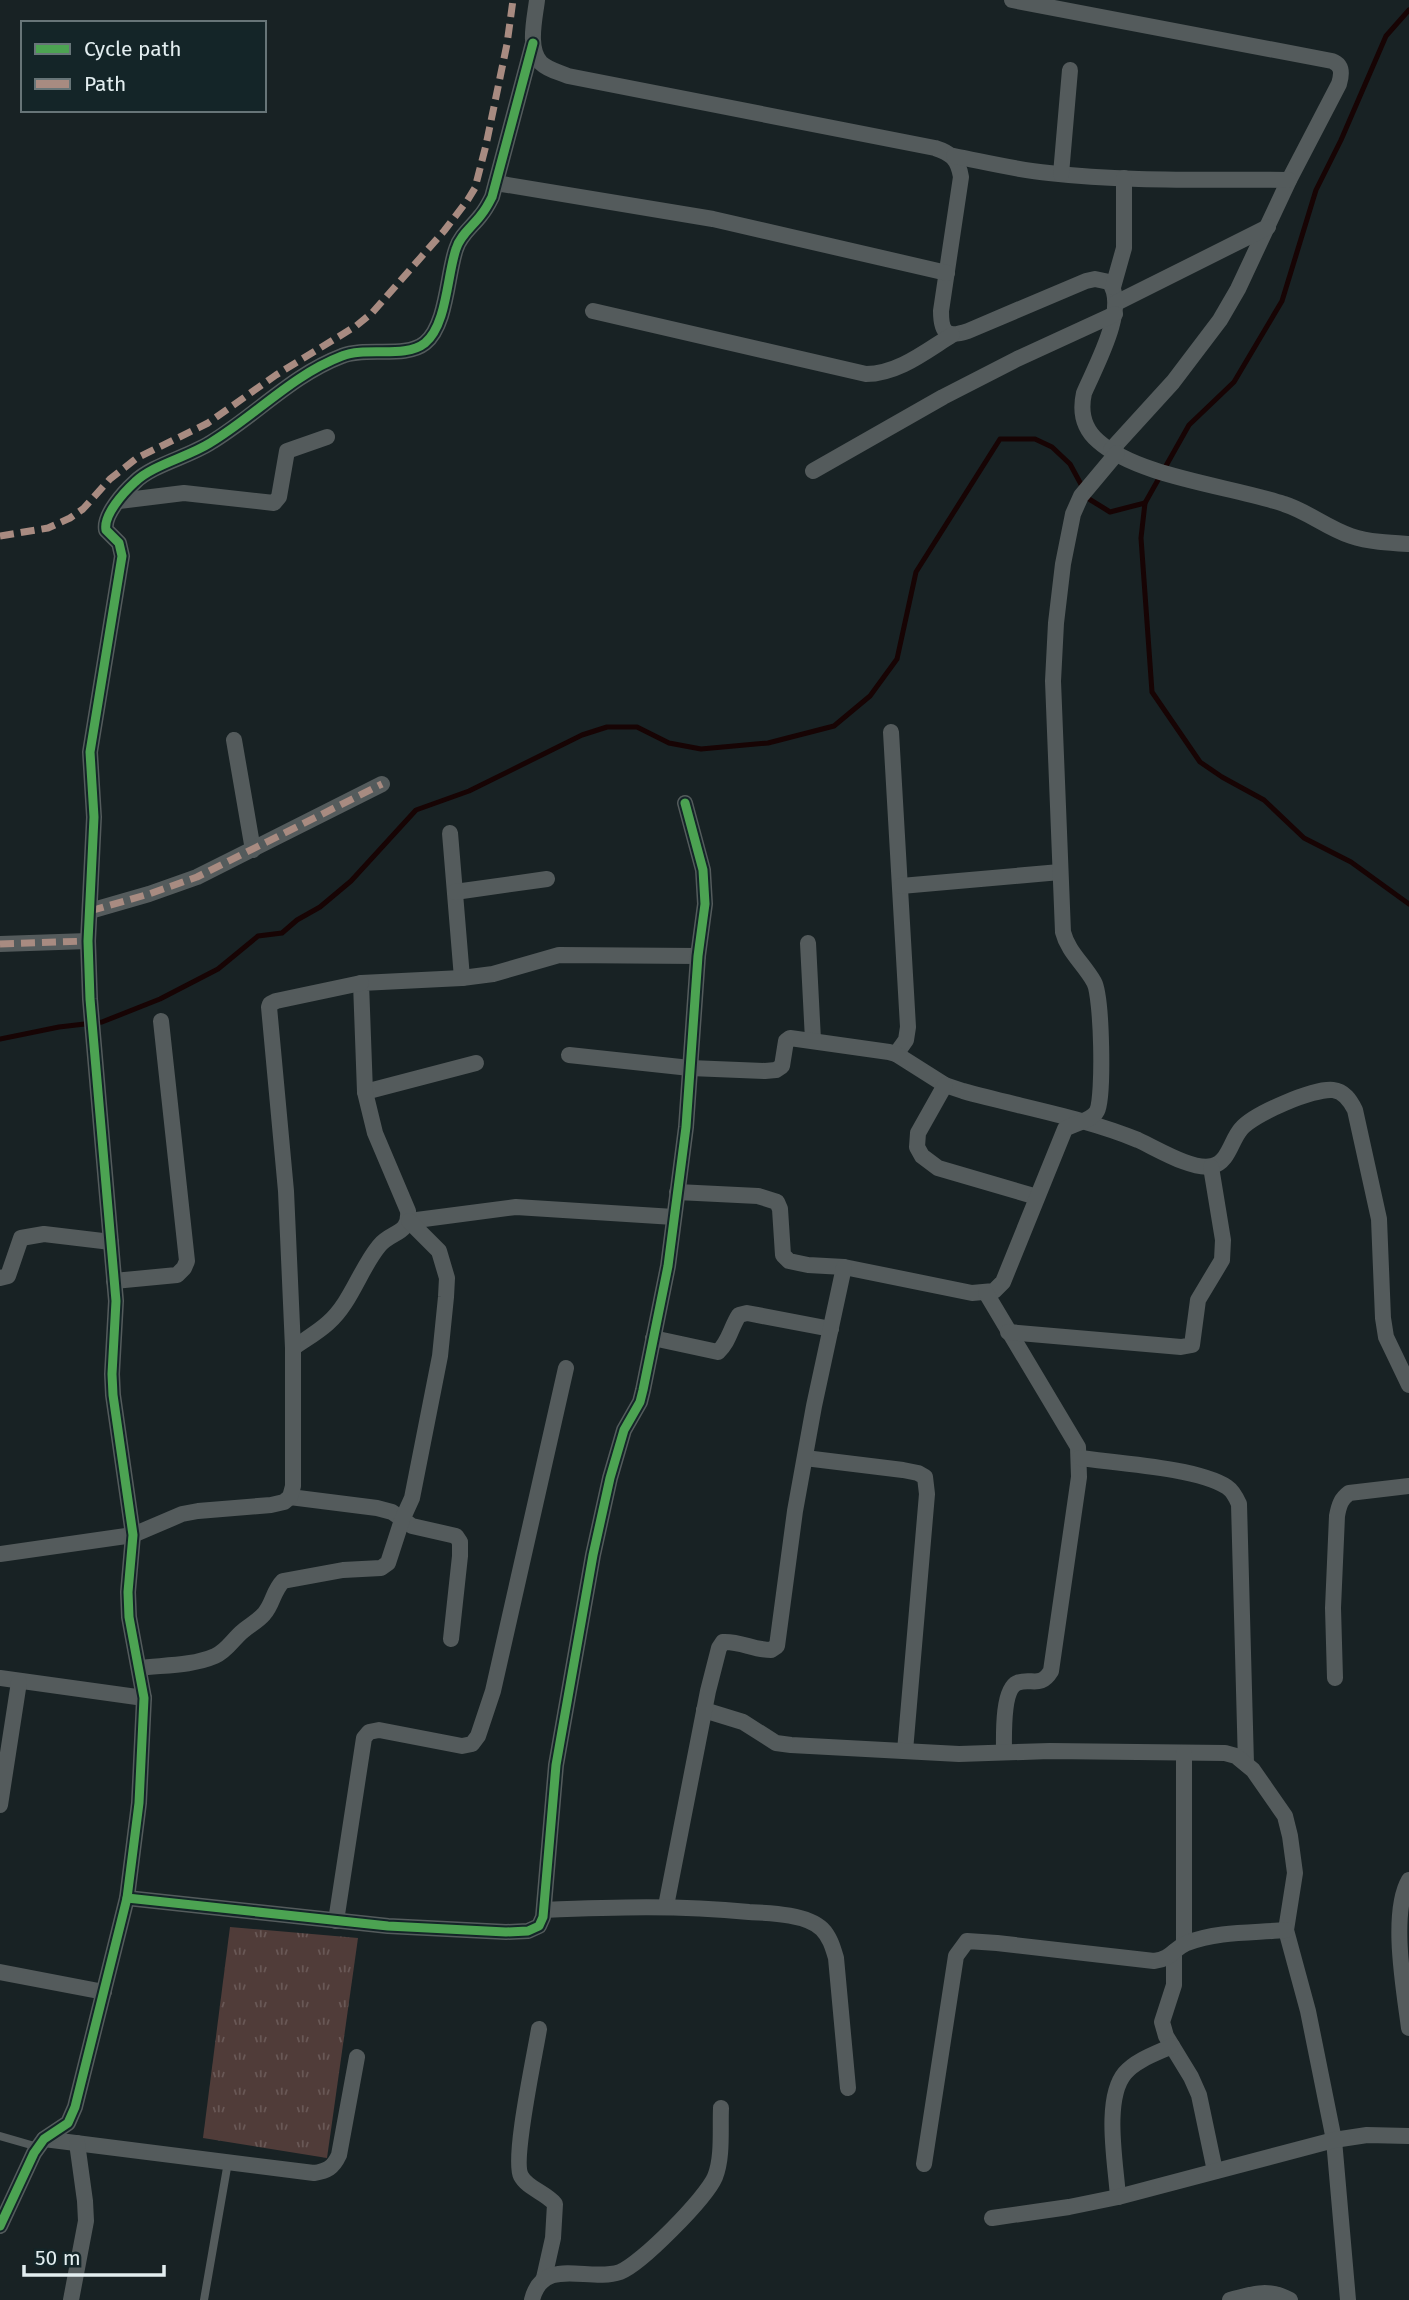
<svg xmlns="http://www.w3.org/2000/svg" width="1409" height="2300" viewBox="0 0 1409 2300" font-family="'Fira Sans',sans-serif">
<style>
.grass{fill:url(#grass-tufts)}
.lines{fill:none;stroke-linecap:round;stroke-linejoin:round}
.stream{stroke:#170404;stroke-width:5}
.service{stroke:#545b5c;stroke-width:8}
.minor{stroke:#545b5c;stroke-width:16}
.quiet{stroke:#a88b81;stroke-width:7;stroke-dasharray:14 7;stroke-linecap:butt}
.cycleway-casing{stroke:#142528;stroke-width:13}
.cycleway{stroke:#4ca352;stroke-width:9}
</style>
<defs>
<pattern id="grass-tufts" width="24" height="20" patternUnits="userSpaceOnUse" patternTransform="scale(1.75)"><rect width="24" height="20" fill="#503c39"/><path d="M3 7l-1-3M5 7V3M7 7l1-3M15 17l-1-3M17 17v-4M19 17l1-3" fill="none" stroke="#695856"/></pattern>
</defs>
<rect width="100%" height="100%" fill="#182224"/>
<polygon class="grass" points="230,1927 358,1938 327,2158 203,2138"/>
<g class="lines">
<g class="stream">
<polyline points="1409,10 1386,36 1341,140 1316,190 1282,301 1234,382 1189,425 1145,503 1141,538 1152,692 1200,762 1222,777 1264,800 1304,838 1351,862 1409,904"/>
<polyline points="0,1039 59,1027 102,1022 160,999 218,969 258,936 282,933 297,920 320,907 351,881 416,810 469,791 582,735 607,727 637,727 669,743 701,749 768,743 834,726 870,696 897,659 916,572 1000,439 1035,439 1052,447 1070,464 1089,499 1110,512 1145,503"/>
</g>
<g class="service">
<polyline points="0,2136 38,2147"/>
<polyline points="204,2300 228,2162"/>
</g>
<g class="minor">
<path d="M 537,0 C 535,18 527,48 541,63 C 548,70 559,72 568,76 L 935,148 C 951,153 958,159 961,177 L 941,311 C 941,334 947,338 968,331 L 1086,281 L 1095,279 L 1109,282 C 1129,307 1095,367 1084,393 C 1080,411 1083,428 1098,441 C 1138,477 1231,486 1284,504 C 1307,511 1327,528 1351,536 C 1369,542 1390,543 1409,544"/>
<path d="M 1012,0 L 1332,61 C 1343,65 1342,74 1339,84 L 1289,180 L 1238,289 L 1220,320 L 1173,382 L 1111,450"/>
<path d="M 954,156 C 985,162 1017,170 1049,173 C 1128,182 1209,179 1289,180"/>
<polyline points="1061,174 1070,70"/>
<polyline points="496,183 713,219 947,273"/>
<polyline points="1113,287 1124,248 1124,178"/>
<polyline points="1116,303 1268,227"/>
<path d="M 593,311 L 866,374 C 898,374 926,351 952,335"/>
<polyline points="813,471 943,397 1017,359 1115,314"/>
<polyline points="119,501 184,493 274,503 279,497 287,451 327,437"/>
<polyline points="891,732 908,1027 906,1040 896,1054"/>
<polyline points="234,740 253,850"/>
<polyline points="450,833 462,978"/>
<polyline points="901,886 1060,872"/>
<polyline points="455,892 547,879"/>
<polyline points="90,911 149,894 197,877 382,784"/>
<polyline points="808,943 813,1040"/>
<polyline points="0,944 88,941"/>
<path d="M 569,1055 L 690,1068 L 765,1071 L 776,1070 L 782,1066 L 786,1041 L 790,1038 L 889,1052 L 896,1054 L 945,1085 L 963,1091 C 1020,1107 1082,1117 1138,1140 C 1156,1148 1193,1171 1212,1166 C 1229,1162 1231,1140 1241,1129 C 1253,1114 1314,1088 1333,1090 C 1344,1091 1350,1100 1355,1110 L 1379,1219 L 1383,1318 L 1386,1337 L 1409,1385"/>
<polyline points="945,1085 918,1133 917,1147 922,1156 938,1168 1037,1197"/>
<polyline points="365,1092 476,1063"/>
<path d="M 677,1192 L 758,1196 L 777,1202 L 780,1209 L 783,1255 L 789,1261 L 808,1265 L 844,1267 L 972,1293 L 994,1291 L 1003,1282 L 1065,1129 C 1074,1123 1092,1121 1097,1111 C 1104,1097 1102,996 1094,982 C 1084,964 1068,952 1063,932 L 1053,681 L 1056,623 L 1063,564 L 1073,514 L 1081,496 L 1117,453"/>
<polyline points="409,1221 516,1207 674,1217"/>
<polyline points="0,1278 8,1276 21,1238 44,1234 111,1242"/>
<polyline points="114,1281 177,1275 184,1268 187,1261 161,1021"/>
<path d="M 986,1293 L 1078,1447 L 1079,1477 L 1051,1671 C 1040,1689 1031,1677 1017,1683 C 1002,1690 1004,1738 1004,1752"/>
<polyline points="1008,1332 1181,1347 1192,1345 1198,1300 1222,1260 1223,1240 1211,1167"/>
<path d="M 653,1338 L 718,1352 C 729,1342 731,1327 739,1315 L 747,1313 L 831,1329"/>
<path d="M 293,1348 C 304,1340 317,1333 328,1323 C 351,1303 360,1269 379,1246 C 391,1231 410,1235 408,1211 L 375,1133 L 365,1092 L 361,983 L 462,978 L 493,974 L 559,955 L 698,956"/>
<polyline points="805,1458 903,1470 918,1473 925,1477 927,1494 905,1751"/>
<path d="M 1080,1458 C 1116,1463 1199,1468 1227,1487 C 1233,1491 1236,1497 1239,1504 L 1246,1764"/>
<polyline points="290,1497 377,1508 392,1512 412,1526 456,1536 460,1542 460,1556 451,1639"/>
<polyline points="0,1554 133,1535 182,1514 198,1511 271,1505 284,1502 290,1497 293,1486 293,1348 286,1191 269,1007 270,1004 276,1001 361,983"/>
<path d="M 139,1668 C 163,1665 192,1666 215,1656 C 227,1651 233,1639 243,1631 C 250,1625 258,1621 264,1614 C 273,1604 273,1591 283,1581 L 343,1570 L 381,1568 L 388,1563 L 402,1520 L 412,1498 L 440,1356 L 446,1297 L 447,1278 L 439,1251 L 409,1221"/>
<polyline points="0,1678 144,1698"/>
<path d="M 1335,1678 L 1333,1608 L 1337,1516 C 1339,1505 1341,1499 1349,1493 L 1409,1486"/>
<polyline points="704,1710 743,1722 776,1743 791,1745 959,1754 1050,1751 1225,1753 1236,1756 1253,1770 1285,1816 1290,1836 1295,1873 1286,1930 1308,2011 1334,2140 1348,2300"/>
<polyline points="1184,1753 1184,1944"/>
<polyline points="0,1805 19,1682"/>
<path d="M 1409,1880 C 1390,1913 1404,1989 1409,2028"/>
<polyline points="127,1898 388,1926 506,1932 528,1931 539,1926 543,1917 556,1765 593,1555 610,1478 624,1430 640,1402 643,1390 668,1266 686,1127 698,956 705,904 703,870 685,803"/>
<path d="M 666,1906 L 708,1691 L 719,1648 L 723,1642 C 740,1641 754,1650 771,1650 L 777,1646 L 795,1511 L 814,1406 L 844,1267"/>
<path d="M 544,1910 C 614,1907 679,1905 749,1912 C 770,1913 807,1914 822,1929 C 830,1937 833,1948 836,1958 L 848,2088"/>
<polyline points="336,1921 364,1738 369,1732 379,1730 462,1746 472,1744 478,1736 493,1691 566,1368"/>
<polyline points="1174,1952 1174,1985 1162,2022 1166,2036 1191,2077 1199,2095 1215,2171"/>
<polyline points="0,1972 104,1992"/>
<path d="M 539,2029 C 535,2054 512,2160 521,2176 C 527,2188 546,2193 555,2204 L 553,2238 L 544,2278"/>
<path d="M 44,2139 L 314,2173 C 327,2171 333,2168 339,2155 L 357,2057"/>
<path d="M 924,2164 L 956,1956 L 967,1941 L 997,1943 L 1154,1961 C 1172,1959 1173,1949 1187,1943 C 1218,1931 1253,1933 1286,1930"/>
<path d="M 1118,2197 C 1116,2165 1103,2099 1125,2073 C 1136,2060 1157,2053 1172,2046"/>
<polyline points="992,2218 1069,2207 1118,2197 1334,2140 1367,2135 1409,2136"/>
<path d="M 0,2226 L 34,2153 L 44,2139 L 68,2123 L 75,2107 L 127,1898 L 139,1803 L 144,1698 L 129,1617 L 128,1592 L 133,1535 L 113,1395 L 112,1374 L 116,1301 L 90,999 L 88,941 L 94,817 L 90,752 L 122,556 L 119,543 L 106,530 C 103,515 124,492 135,482 C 152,465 188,457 210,443 C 255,416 292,375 342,356 C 366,346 405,359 425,343 C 447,325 447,275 456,249 C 460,235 473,226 481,215 C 486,209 489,203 492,197 L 533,43"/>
<polyline points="71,2300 86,2221 85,2201 77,2143"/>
<path d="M 532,2300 C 543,2255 589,2283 620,2272 C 641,2264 706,2198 715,2177 C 723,2157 720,2129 721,2108"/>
<path d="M 1230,2300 C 1252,2294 1269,2288 1290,2300"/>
</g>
<g class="quiet">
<polyline points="0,536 48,528 70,518 83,509 110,479 137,458 208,423 276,375 356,326 372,313 444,231 467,201 475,188 486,145 507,44 513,0"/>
<polyline points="90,911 149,894 197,877 382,784"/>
<polyline points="0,944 88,941"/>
</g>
<g class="cycleway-casing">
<g id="cycleway">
<polyline points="127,1898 388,1926 506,1932 528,1931 539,1926 543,1917 556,1765 593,1555 610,1478 624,1430 640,1402 643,1390 668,1266 686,1127 698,956 705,904 703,870 685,803"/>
<path d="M 0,2226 L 34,2153 L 44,2139 L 68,2123 L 75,2107 L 127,1898 L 139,1803 L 144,1698 L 129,1617 L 128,1592 L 133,1535 L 113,1395 L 112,1374 L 116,1301 L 90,999 L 88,941 L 94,817 L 90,752 L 122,556 L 119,543 L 106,530 C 103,515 124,492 135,482 C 152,465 188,457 210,443 C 255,416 292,375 342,356 C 366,346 405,359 425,343 C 447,325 447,275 456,249 C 460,235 473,226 481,215 C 486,209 489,203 492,197 L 533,43"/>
</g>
</g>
<use href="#cycleway" class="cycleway"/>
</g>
<rect x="21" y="21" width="245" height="91" fill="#142528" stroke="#677578" stroke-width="2"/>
<rect x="35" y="44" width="35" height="10" fill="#4ca352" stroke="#677578" stroke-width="2"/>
<text x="84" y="56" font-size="21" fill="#e3eef0">Cycle path</text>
<rect x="35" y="79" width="35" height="10" fill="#a88b81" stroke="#677578" stroke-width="2"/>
<text x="84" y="91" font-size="21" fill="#e3eef0">Path</text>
<path d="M24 2265v10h140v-10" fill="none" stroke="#e3eef0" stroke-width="3.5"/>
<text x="35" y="2265" font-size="21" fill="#e3eef0" stroke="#142528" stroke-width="5" paint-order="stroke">50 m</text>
</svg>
